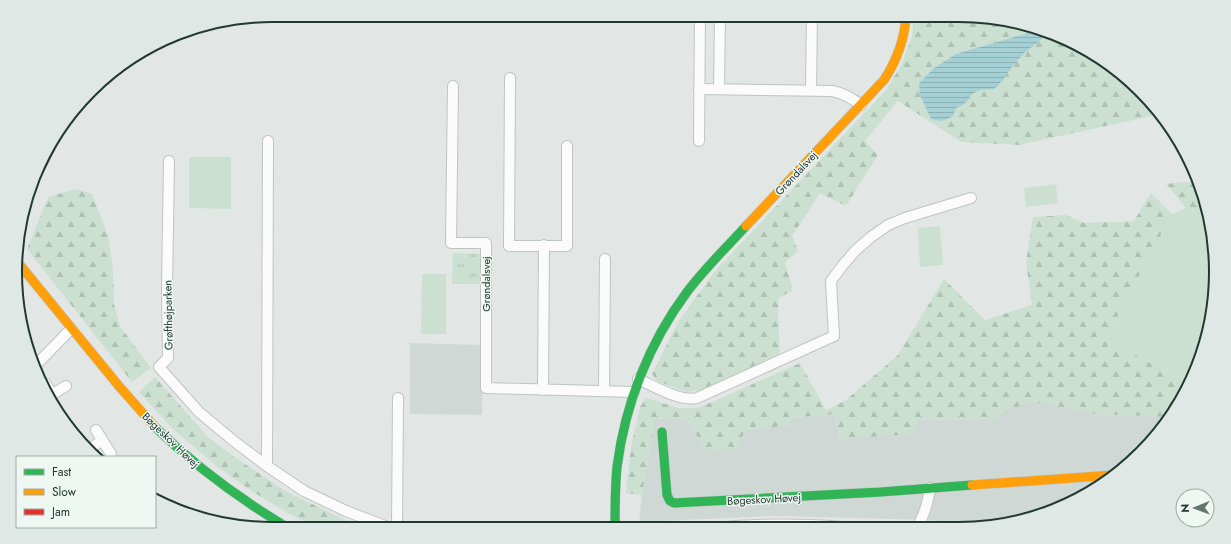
<svg xmlns="http://www.w3.org/2000/svg" width="1231" height="544" viewBox="0 0 1231 544" font-family="Jost,sans-serif">
<style>
.built{fill:#d0d8d5}
.grass{fill:url(#grass-tufts)}
.forest{fill:url(#forest-firs)}
.pitch{fill:#cbe0d1}
.water{fill:url(#water-rules)}
.lines{fill:none;stroke-linecap:round;stroke-linejoin:round}
.street-casing{stroke:#bfc4c2;stroke-width:12}
.fast-casing{stroke:#bec5c2;stroke-width:10}
.slow-casing{stroke:#bec5c2;stroke-width:10}
.jam-casing{stroke:#bec5c2;stroke-width:10}
.street{stroke:#fbfbfb;stroke-width:10}
.fast{stroke:#30b455;stroke-width:9}
.slow{stroke:#ff9f0a;stroke-width:9}
.jam{stroke:#e5322d;stroke-width:9}
.labels{text-anchor:middle;stroke-width:3;stroke-linejoin:round;paint-order:stroke}
.street-label{font-size:11px;fill:#213932;stroke:#eff7f3}
.rim{fill:none;stroke:#213932;stroke-width:2}
</style>
<defs>
<pattern id="grass-tufts" width="24" height="20" patternUnits="userSpaceOnUse"><rect width="24" height="20" fill="#cbe0d1"/><path d="M3 7l-1-3M5 7V3M7 7l1-3M15 17l-1-3M17 17v-4M19 17l1-3" fill="none" stroke="#aec1b4"/></pattern>
<pattern id="forest-firs" width="22" height="20" patternUnits="userSpaceOnUse"><rect width="22" height="20" fill="#cbe0d1"/><path d="M5 1l3.5 6h-7zM16 11l3.5 6h-7z" fill="#aec1b4"/></pattern>
<pattern id="water-rules" width="6" height="5" patternUnits="userSpaceOnUse"><rect width="6" height="5" fill="#a4cfd4"/><path d="M0 2.5h6" fill="none" stroke="#8db2b6"/></pattern>
</defs>
<rect width="100%" height="100%" fill="#e2e7e5"/>
<g class="built">
<polygon points="410,343 483,345 482,415 410,414"/>
<polygon points="1029,400 1097,414 1171,417 1128,465 1072,503 997,526 927,520 775,516 639,522 642,495 655,418 687,420 703,446 744,430 790,425 790,418 835,414 840,439 919,420 993,419"/>
</g>
<polygon class="grass" points="453,253 483,254 483,284 452,284"/>
<g class="forest">
<polygon points="914,15 959,15 1042,29 1129,79 1156,115 1019,145 961,142 898,101 865,141 878,155 846,206 820,193 792,236 798,251 785,262 793,290 779,298 778,311 780,354 700,390 686,392 657,381 652,374 678,322 715,271 886,90 902,64 912,36"/>
<polygon points="1195,181 1205,217 1186,208 1166,184"/>
<polygon points="76,189 92,194 109,238 113,272 114,304 120,326 151,368 132,382 27,249 48,197"/>
<polygon points="1151,193 1172,214 1105,340 1189,382 1171,417 1097,414 1029,401 993,419 919,420 911,434 840,439 835,414 790,418 791,425 745,430 737,448 713,450 703,446 687,420 655,418 642,495 626,493 631,447 640,407 646,398 679,408 698,408 800,363 826,410 846,400 898,355 944,279 985,320 1032,305 1026,262 1033,217 1066,215 1084,223 1134,221"/>
<polygon points="155,377 207,436 236,458 287,492 364,529 320,529 291,515 253,492 219,468 174,430 139,392"/>
</g>
<g class="pitch">
<polygon points="189,157 231,157 231,209 189,208"/>
<polygon points="1056,184 1058,203 1026,207 1024,188"/>
<polygon points="1186,208 1205,217 1215,255 1202,355 1189,382 1105,340 1172,214"/>
<polygon points="940,226 943,265 920,267 918,228"/>
<polygon points="422,274 446,274 446,334 421,334"/>
</g>
<path class="water" d="M 1028,33 L 1042,33 L 1042,39 L 1024,53 L 1011,68 L 1003,80 L 994,89 L 980,90 L 972,94 L 969,99 L 963,105 L 956,108 L 953,116 C 944,121 941,122 931,119 L 920,95 L 919,83 L 934,68 L 956,54 Z"/>
<g class="lines">
<g class="street-casing">
<g id="street">
<polyline points="510,78 509,246 567,246 567,146"/>
<polyline points="453,86 451,243 486,243 486,388 634,392"/>
<path d="M 699,89 L 832,91 C 843,93 852,98 861,105"/>
<polyline points="719,89 720,15"/>
<polyline points="811,90 812,15"/>
<polyline points="699,141 700,15"/>
<polyline points="169,161 167,289 168,358 159,367 199,412 235,442 267,466 304,491 346,511 393,529"/>
<polyline points="36,365 71,329"/>
<path d="M 638,379 C 654,386 680,402 697,398 L 834,336 L 831,281 L 843,265 L 856,250 L 871,237 L 888,225 L 905,218 L 971,198"/>
<polyline points="45,383 52,394"/>
<polyline points="543,390 544,245"/>
<polyline points="604,391 605,259"/>
<polyline points="48,397 66,386"/>
<polyline points="96,430 111,454"/>
<polyline points="90,449 102,440"/>
<polyline points="267,466 268,141"/>
<path d="M 917,527 C 925,515 928,502 930,488"/>
<path d="M 717,528 C 759,523 801,524 843,527"/>
<polyline points="397,529 398,398"/>
</g>
</g>
<g class="fast-casing">
<g id="fast">
<path d="M 155,427 C 196,467 241,500 290,529"/>
<polyline points="662,432 667,495 670,501 674,503 881,492 972,485"/>
<path d="M 615,528 C 615,508 615,487 617,467 C 625,404 649,343 687,292 C 705,268 726,248 746,226"/>
</g>
</g>
<g class="slow-casing">
<g id="slow">
<path d="M 746,226 L 884,80 C 897,60 905,39 906,15"/>
<polyline points="20,265 118,385 155,427"/>
<polyline points="972,485 1114,475"/>
</g>
</g>
<g class="jam-casing">
<polyline id="jam" points="40,169 59,131"/>
</g>
<use href="#street" class="street"/>
<use href="#fast" class="fast"/>
<use href="#slow" class="slow"/>
<use href="#jam" class="jam"/>
</g>
<g class="labels">
<g class="street-label">
<text transform="translate(796 173) rotate(-47)" y="4">Grøndalsvej</text>
<text transform="translate(486 284) rotate(-90)" y="4">Grøndalsvej</text>
<text transform="translate(168 315) rotate(-91)" y="4">Grøfthøjparken</text>
<text transform="translate(171 440) rotate(44)" y="4">Bøgeskov Høvej</text>
<text transform="translate(764 499) rotate(-3)" y="4">Bøgeskov Høvej</text>
</g>
</g>
<path d="M0 0H1231V544H0ZM272 22H959A250 250 0 0 1 1209 272V272A250 250 0 0 1 959 522H272A250 250 0 0 1 22 272V272A250 250 0 0 1 272 22Z" fill="#dfe8e4" fill-rule="evenodd"/>
<path class="rim" d="M272 22H959A250 250 0 0 1 1209 272V272A250 250 0 0 1 959 522H272A250 250 0 0 1 22 272V272A250 250 0 0 1 272 22Z"/>
<rect x="16" y="456" width="140" height="72" fill="#eff7f3" stroke="#9daba6"/>
<rect x="24" y="469" width="20" height="6" fill="#30b455" stroke="#9daba6"/>
<text x="52" y="476" font-size="12" fill="#213932">Fast</text>
<rect x="24" y="489" width="20" height="6" fill="#ff9f0a" stroke="#9daba6"/>
<text x="52" y="496" font-size="12" fill="#213932">Slow</text>
<rect x="24" y="509" width="20" height="6" fill="#e5322d" stroke="#9daba6"/>
<text x="52" y="516" font-size="12" fill="#213932">Jam</text>
<g transform="translate(1195 508) rotate(269)"><circle r="19" fill="#eff7f3" stroke="#9daba6"/>
<path d="M0-3L7 15L0 10L-7 15Z" fill="#657671"/>
<text y="-6" font-size="11" font-weight="bold" text-anchor="middle" fill="#213932">N</text>
</g>
</svg>
